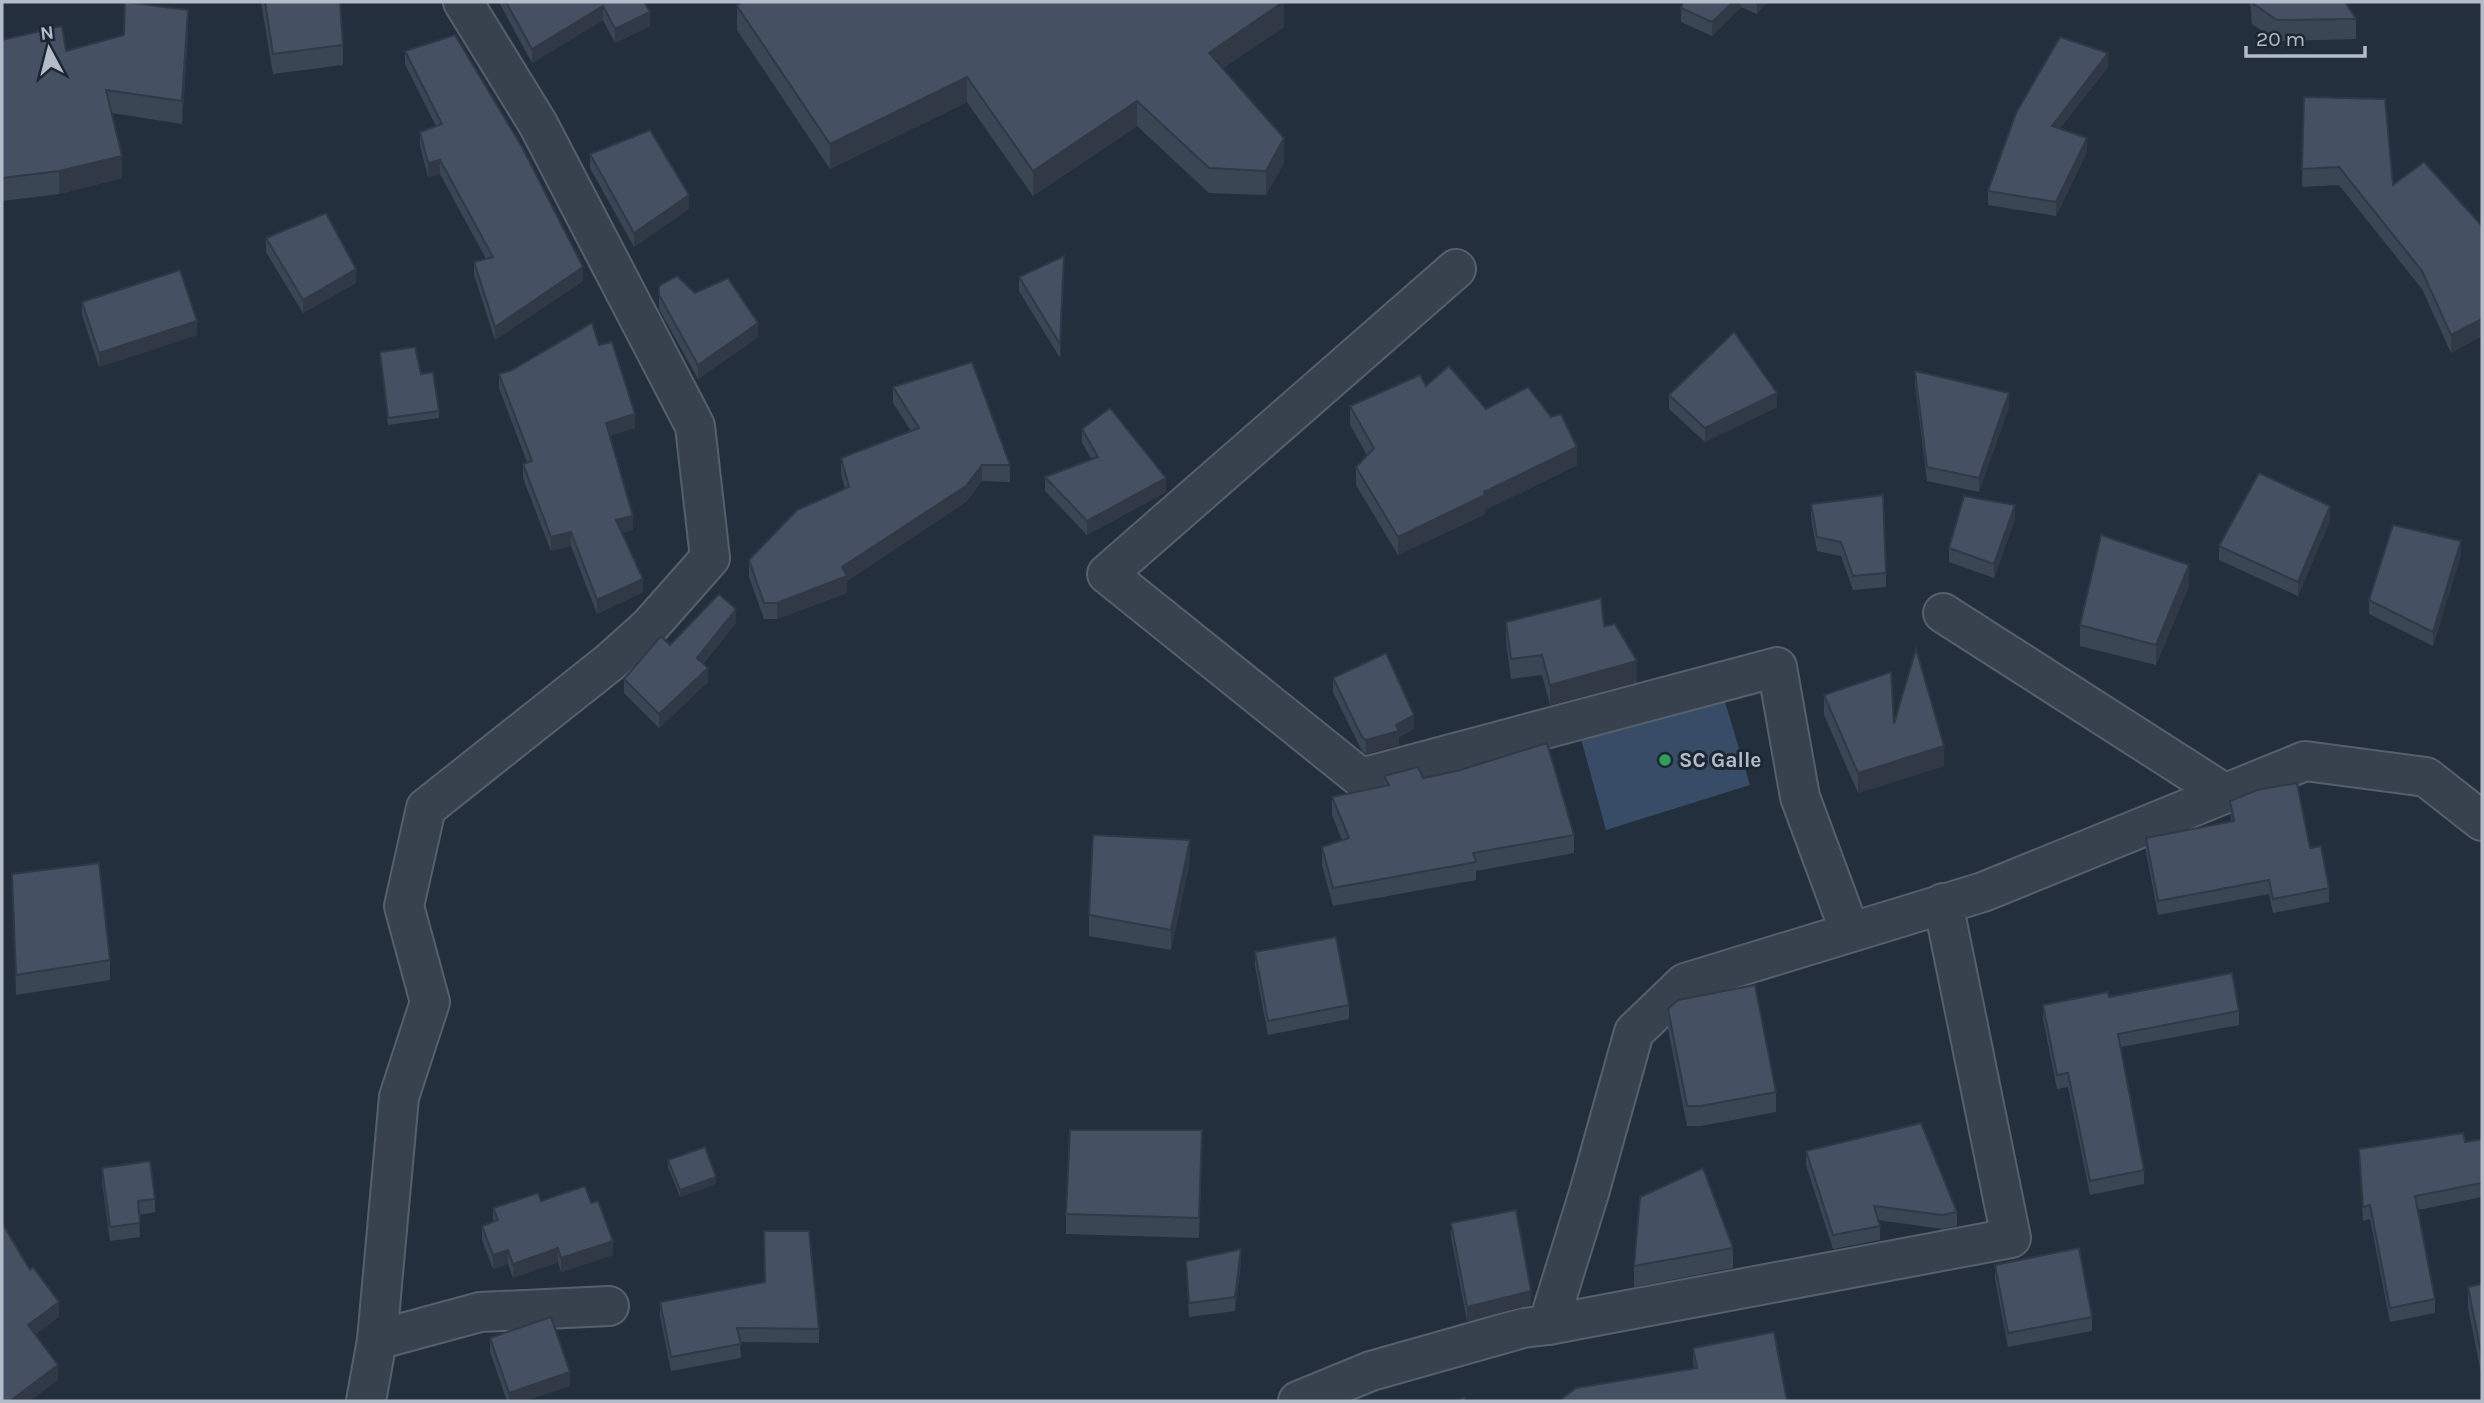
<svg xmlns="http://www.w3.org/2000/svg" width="2484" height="1403" viewBox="0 0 2484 1403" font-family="Karla,sans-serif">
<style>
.water{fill:#394c67}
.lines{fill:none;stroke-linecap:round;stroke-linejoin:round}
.minor-casing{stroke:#565f6c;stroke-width:42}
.minor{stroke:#38414e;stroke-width:38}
.wall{fill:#3b4654}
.shaded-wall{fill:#303945}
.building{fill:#455162;stroke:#303945;stroke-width:2}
.leisure-dot{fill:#2e9e5b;stroke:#1d2633;stroke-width:2.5}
.labels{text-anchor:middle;stroke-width:6;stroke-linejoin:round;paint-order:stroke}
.poi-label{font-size:21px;font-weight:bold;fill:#b4bcc9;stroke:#1d2633;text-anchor:start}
</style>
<rect width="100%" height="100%" fill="#242f3e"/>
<polygon class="water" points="1722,692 1750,785 1606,830 1580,735"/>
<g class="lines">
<g class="minor-casing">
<g id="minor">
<polyline points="1456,269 1107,574 1361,778 1777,667 1800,797 1850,932"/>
<polyline points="1943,613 2224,793"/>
<polyline points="1548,1325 2011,1238 1943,903"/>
<polyline points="377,1340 480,1312 609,1306"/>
<polyline points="366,1401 377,1340 399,1097 430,1002 404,906 426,808 610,662 649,627 710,558 695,426 538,124 463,2"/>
<polyline points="1298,1401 1371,1371 1523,1328 1548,1325 1589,1193 1634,1032 1685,983 1983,892 2305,761 2426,777 2482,821"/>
</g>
</g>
<use href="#minor" class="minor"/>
</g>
<g class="wall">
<polygon points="261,2 340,2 343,45 343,65 273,74"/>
<polygon points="499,2 644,2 650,26 615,43 603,20 532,63"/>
<polygon points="1683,2 1767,2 1757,14 1741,7 1712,36 1681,22 1681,8"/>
<polygon points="2250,2 2345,2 2356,19 2356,39 2277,41 2252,24"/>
<polygon points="737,6 1284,27 1223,68 1284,163 1266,195 1209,193 1137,126 1033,196 967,102 830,169 737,30"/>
<polygon points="188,33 182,124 112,113 122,178 59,194 2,201 2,40 66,51"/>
<polygon points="405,51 583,281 495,340 474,275 474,262 486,259 440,174 428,177 420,146 420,132 436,126 405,64"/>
<polygon points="2108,67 2060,128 2087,152 2056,216 1988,205 1988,191"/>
<polygon points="2304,97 2393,185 2482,226 2482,336 2451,353 2422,289 2339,185 2302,187"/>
<polygon points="590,154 689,209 634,247 590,168"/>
<polygon points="266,238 356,283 303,313 266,252"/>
<polygon points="1064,269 1060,358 1019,291 1019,277"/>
<polygon points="659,286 695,293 758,337 698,379 659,309"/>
<polygon points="82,302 197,335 99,367 82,315"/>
<polygon points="599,345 635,428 609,436 633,530 621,533 643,592 597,614 571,546 551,551 523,478 523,464 527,462 499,388 499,374"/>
<polygon points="380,352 421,374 439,411 439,418 388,425"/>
<polygon points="1915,371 2009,407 1979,492 1927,481 1915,384"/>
<polygon points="893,387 1010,465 1010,482 982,481 966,502 847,581 847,593 777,619 764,619 749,577 749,560 845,489 841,474 841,458 911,431 893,403"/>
<polygon points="1669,395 1777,407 1705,442 1669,409"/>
<polygon points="1350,406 1486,409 1577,465 1485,510 1485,514 1398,555 1356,485 1356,467 1367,455 1350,425"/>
<polygon points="1082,429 1166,492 1087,535 1045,491 1045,477 1092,460 1082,443"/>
<polygon points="1811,504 1886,573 1886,587 1853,590 1841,556 1817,551 1811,518"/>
<polygon points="2015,519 1994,578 1949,562 1949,548"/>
<polygon points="2330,520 2298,596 2219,560 2219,546"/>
<polygon points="2461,555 2433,646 2369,614 2369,600"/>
<polygon points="2189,586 2156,665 2080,646 2080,625"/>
<polygon points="1506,622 1604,626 1637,682 1550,705 1542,675 1511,679 1506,642"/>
<polygon points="736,623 703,664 708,682 659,728 624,693 624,679 670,645"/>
<polygon points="1333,678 1414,729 1399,737 1399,745 1366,754 1362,751 1333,692"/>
<polygon points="1824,695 1944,766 1858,793 1824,715"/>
<polygon points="1384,776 1423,778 1574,835 1574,853 1476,871 1476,880 1333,906 1322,865 1322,847 1342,840 1332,815 1332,797 1384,786"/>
<polygon points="2230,801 2310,848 2329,888 2329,902 2273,913 2269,894 2158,915 2146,852 2146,838 2231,822"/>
<polygon points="1190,861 1171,950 1089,936 1089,915"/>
<polygon points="12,874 110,960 110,980 16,995"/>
<polygon points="1255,952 1349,1005 1349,1019 1268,1035 1255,966"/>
<polygon points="2109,997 2239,1011 2239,1025 2121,1047 2144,1170 2144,1184 2090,1195 2068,1087 2057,1089 2043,1019 2043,1005"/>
<polygon points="1668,1009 1776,1092 1776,1112 1701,1126 1687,1126 1668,1029"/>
<polygon points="2482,1139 2482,1197 2418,1210 2435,1299 2435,1313 2390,1322 2370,1219 2363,1221 2359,1149 2465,1142"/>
<polygon points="1202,1150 1199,1238 1066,1234 1066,1214"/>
<polygon points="1806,1151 1957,1212 1957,1226 1942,1229 1878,1220 1880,1226 1880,1240 1833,1249 1806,1165"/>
<polygon points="668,1160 716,1184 680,1197 668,1167"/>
<polygon points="102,1168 155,1199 155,1212 139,1215 140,1237 110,1241 102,1182"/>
<polygon points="541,1201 591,1203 613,1255 561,1272 558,1262 513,1278 508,1264 493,1269 482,1240 482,1226 493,1222 493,1208"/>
<polygon points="1451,1223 1531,1305 1467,1321 1451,1237"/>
<polygon points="1733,1248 1733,1268 1634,1287 1634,1266"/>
<polygon points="1186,1261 1241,1263 1235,1311 1189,1317"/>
<polygon points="1995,1265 2092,1317 2092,1331 2008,1347 1995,1279"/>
<polygon points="2482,1284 2482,1378 2468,1307 2468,1287"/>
<polygon points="660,1302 819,1329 819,1343 740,1342 741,1358 671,1371 660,1316"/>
<polygon points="490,1338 570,1386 524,1401 507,1401 490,1352"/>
<polygon points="1693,1348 1787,1401 1694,1369 1693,1362"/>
</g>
<g class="shaded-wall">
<polygon points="1284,2 1284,27 1209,77 1209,53"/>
<polygon points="1733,2 1741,2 1741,7 1712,36 1712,22"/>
<polygon points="1757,2 1767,2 1757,14"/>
<polygon points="603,6 603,20 532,63 532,49"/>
<polygon points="188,10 188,33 182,124 182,101"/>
<polygon points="650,12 650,26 615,43 615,29"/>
<polygon points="2108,53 2108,67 2052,139 2052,126"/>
<polygon points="967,77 967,102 830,169 830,144"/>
<polygon points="1137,101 1137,126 1033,196 1033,171"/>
<polygon points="1284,138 1284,163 1266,195 1266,171"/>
<polygon points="2087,138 2087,152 2056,216 2056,202"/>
<polygon points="122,156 122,178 59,194 59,171"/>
<polygon points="440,160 440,174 428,177 428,163"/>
<polygon points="689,195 689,209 634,247 634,233"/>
<polygon points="583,267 583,281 495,340 495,327"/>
<polygon points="356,269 356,283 303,313 303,300"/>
<polygon points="2482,319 2482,336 2451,353 2451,335"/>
<polygon points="197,321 197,335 99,367 99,353"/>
<polygon points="758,323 758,337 698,379 698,365"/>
<polygon points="1777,393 1777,407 1705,442 1705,428"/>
<polygon points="2009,393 2009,407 1979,492 1979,478"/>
<polygon points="635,414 635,428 606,437 606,423"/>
<polygon points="1577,447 1577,465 1485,510 1485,514 1398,555 1398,537 1484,492"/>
<polygon points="982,465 982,481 966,502 847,581 847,593 777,619 777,603 842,567"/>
<polygon points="1166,478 1166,492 1087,535 1087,521"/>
<polygon points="2015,505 2015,519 1994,578 1994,564"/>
<polygon points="2330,506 2330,520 2298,596 2298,582"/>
<polygon points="633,516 633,530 616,534 616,520"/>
<polygon points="571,532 571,546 551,551 551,537"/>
<polygon points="2461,541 2461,555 2433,646 2433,632"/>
<polygon points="2189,565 2189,586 2156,665 2156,645"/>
<polygon points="643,579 643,592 597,614 597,600"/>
<polygon points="736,609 736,623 697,672 697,658"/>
<polygon points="1637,661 1637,682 1550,705 1550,685"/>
<polygon points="708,668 708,682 659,728 659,714"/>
<polygon points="1414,715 1414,729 1399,737 1399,745 1366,754 1366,740"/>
<polygon points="1944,746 1944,766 1858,793 1858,773"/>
<polygon points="1190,840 1190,861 1171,950 1171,930"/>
<polygon points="1202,1130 1202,1150 1199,1238 1199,1218"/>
<polygon points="716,1177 716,1184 680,1197 680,1190"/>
<polygon points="613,1241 613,1255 561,1272 561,1258"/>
<polygon points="558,1248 558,1262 513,1278 513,1264"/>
<polygon points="1241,1249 1241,1263 1235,1311 1235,1297"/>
<polygon points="508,1250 508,1264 493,1269 493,1255"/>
<polygon points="1531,1291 1531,1305 1467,1321 1467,1307"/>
<polygon points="59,1302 59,1317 28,1340 28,1325"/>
<polygon points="58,1365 58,1380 30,1401 10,1401"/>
<polygon points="570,1372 570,1386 524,1401 509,1401 509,1393"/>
</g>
<g class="building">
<polygon points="125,2 188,10 182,101 106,90 122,156 59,171 2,178 2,40 62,26 66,51 124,35"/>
<polygon points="265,2 340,2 343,45 273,54"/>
<polygon points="506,2 644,2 650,12 615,29 603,6 532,49"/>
<polygon points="741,2 1283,2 1209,53 1284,138 1266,171 1209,168 1137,101 1033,171 967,77 830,144 737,6"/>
<polygon points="1683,2 1733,2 1712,22 1681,8"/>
<polygon points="2252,2 2345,2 2356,19 2277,20 2252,3"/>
<polygon points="455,35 522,147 583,267 495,327 474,262 493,257 440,160 428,163 420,132 442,124 405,51"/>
<polygon points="2060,37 2108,53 2052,126 2087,138 2056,202 1988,191 2016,113"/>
<polygon points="2304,97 2385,99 2393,185 2424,162 2482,226 2482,319 2451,335 2422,271 2339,167 2302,169"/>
<polygon points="650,130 689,195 634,233 590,154"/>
<polygon points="326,213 356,269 303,300 266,238"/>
<polygon points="1064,256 1060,344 1019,277"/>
<polygon points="180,270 197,321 99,353 82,302"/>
<polygon points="677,276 695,293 728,278 758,323 698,365 659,295 659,286"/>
<polygon points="592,323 599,345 612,342 635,414 606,423 633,516 616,520 643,579 597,600 571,532 551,537 523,464 532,461 499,374 510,371"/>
<polygon points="1734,332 1777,393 1705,428 1669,395"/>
<polygon points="415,347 421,374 433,372 439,411 388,418 380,352"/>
<polygon points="972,362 1010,465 982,465 966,486 842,567 847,576 777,603 764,603 749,560 797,510 849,487 841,458 919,428 893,387"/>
<polygon points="1449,366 1486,409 1528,387 1551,417 1561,414 1577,447 1484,492 1485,495 1398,537 1356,467 1374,448 1350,406 1420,375 1426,386"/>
<polygon points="1915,371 2009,393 1979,478 1927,467"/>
<polygon points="1110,408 1166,478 1087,521 1045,477 1098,457 1082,429"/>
<polygon points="2259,473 2330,506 2298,582 2219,546"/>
<polygon points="1883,495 1886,573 1853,576 1841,542 1817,537 1811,504"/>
<polygon points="1964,496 2015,505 1994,564 1949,548"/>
<polygon points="2393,525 2461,541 2433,632 2369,600"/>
<polygon points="2101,535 2189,565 2156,645 2080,625"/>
<polygon points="719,594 736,609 697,658 708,668 659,714 624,679 661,636 670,645"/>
<polygon points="1601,598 1604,626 1615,624 1637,661 1550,685 1542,655 1511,659 1506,622"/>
<polygon points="1916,649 1944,746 1858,773 1824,695 1891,672 1894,724"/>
<polygon points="1386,653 1414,715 1396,725 1399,731 1366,740 1362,737 1333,678"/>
<polygon points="1547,743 1574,835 1473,853 1476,862 1333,888 1322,847 1349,838 1332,797 1389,785 1384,776 1418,767 1423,778 1457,771"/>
<polygon points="2297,783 2310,848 2321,846 2329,888 2273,899 2269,880 2158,901 2146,838 2234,821 2230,801 2257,790"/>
<polygon points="1093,835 1190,840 1171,930 1089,915"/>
<polygon points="99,863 110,960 16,975 12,874"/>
<polygon points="1336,937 1349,1005 1268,1021 1255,952"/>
<polygon points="2232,973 2239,1011 2118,1034 2144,1170 2090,1181 2068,1073 2057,1075 2043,1005 2108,992 2109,997"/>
<polygon points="1755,985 1776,1092 1701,1106 1687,1106 1668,1009 1678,1000"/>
<polygon points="1921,1123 1957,1212 1942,1215 1874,1206 1880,1226 1833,1235 1806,1151"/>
<polygon points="1070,1130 1202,1130 1199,1218 1066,1214"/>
<polygon points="2463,1133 2465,1142 2482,1139 2482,1183 2415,1196 2435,1299 2390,1308 2370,1205 2363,1207 2359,1149"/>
<polygon points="705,1147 716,1177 680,1190 668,1160"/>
<polygon points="150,1161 155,1199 138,1201 140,1223 110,1227 102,1168"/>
<polygon points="1703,1168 1733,1248 1634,1266 1640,1197"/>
<polygon points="585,1186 591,1203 598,1201 613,1241 561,1258 558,1248 513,1264 508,1250 493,1255 482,1226 498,1220 493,1208 538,1193 541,1201"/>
<polygon points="1516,1210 1531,1291 1467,1307 1451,1223"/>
<polygon points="2,1223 30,1270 33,1267 59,1302 28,1325 58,1365 10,1401 2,1401"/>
<polygon points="764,1231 809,1231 819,1329 737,1328 741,1344 671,1357 660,1302 765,1282"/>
<polygon points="2079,1248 2092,1317 2008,1333 1995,1265"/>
<polygon points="1241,1249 1235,1297 1189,1303 1186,1261"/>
<polygon points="2482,1284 2482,1358 2468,1287"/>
<polygon points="551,1317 570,1372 509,1393 490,1338"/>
<polygon points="1774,1332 1787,1401 1559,1401 1576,1388 1697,1368 1693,1348"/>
<polygon points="1465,1397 1466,1401 1453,1401"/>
</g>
<circle class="leisure-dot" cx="1665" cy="760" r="7"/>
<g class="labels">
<g class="poi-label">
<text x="1679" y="767">SC Galle</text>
</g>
</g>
<rect width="2484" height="1403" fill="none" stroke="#b4bcc9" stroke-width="7"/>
<g transform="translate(49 49) rotate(353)" stroke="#1d2633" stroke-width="5" paint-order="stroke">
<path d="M0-5L12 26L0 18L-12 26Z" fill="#b4bcc9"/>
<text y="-10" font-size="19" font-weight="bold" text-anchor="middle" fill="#b4bcc9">N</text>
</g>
<path d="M2246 46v10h119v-10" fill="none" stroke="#b4bcc9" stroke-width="3.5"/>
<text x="2256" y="46" font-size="21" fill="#b4bcc9" stroke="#1d2633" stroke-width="5" paint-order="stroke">20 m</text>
</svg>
